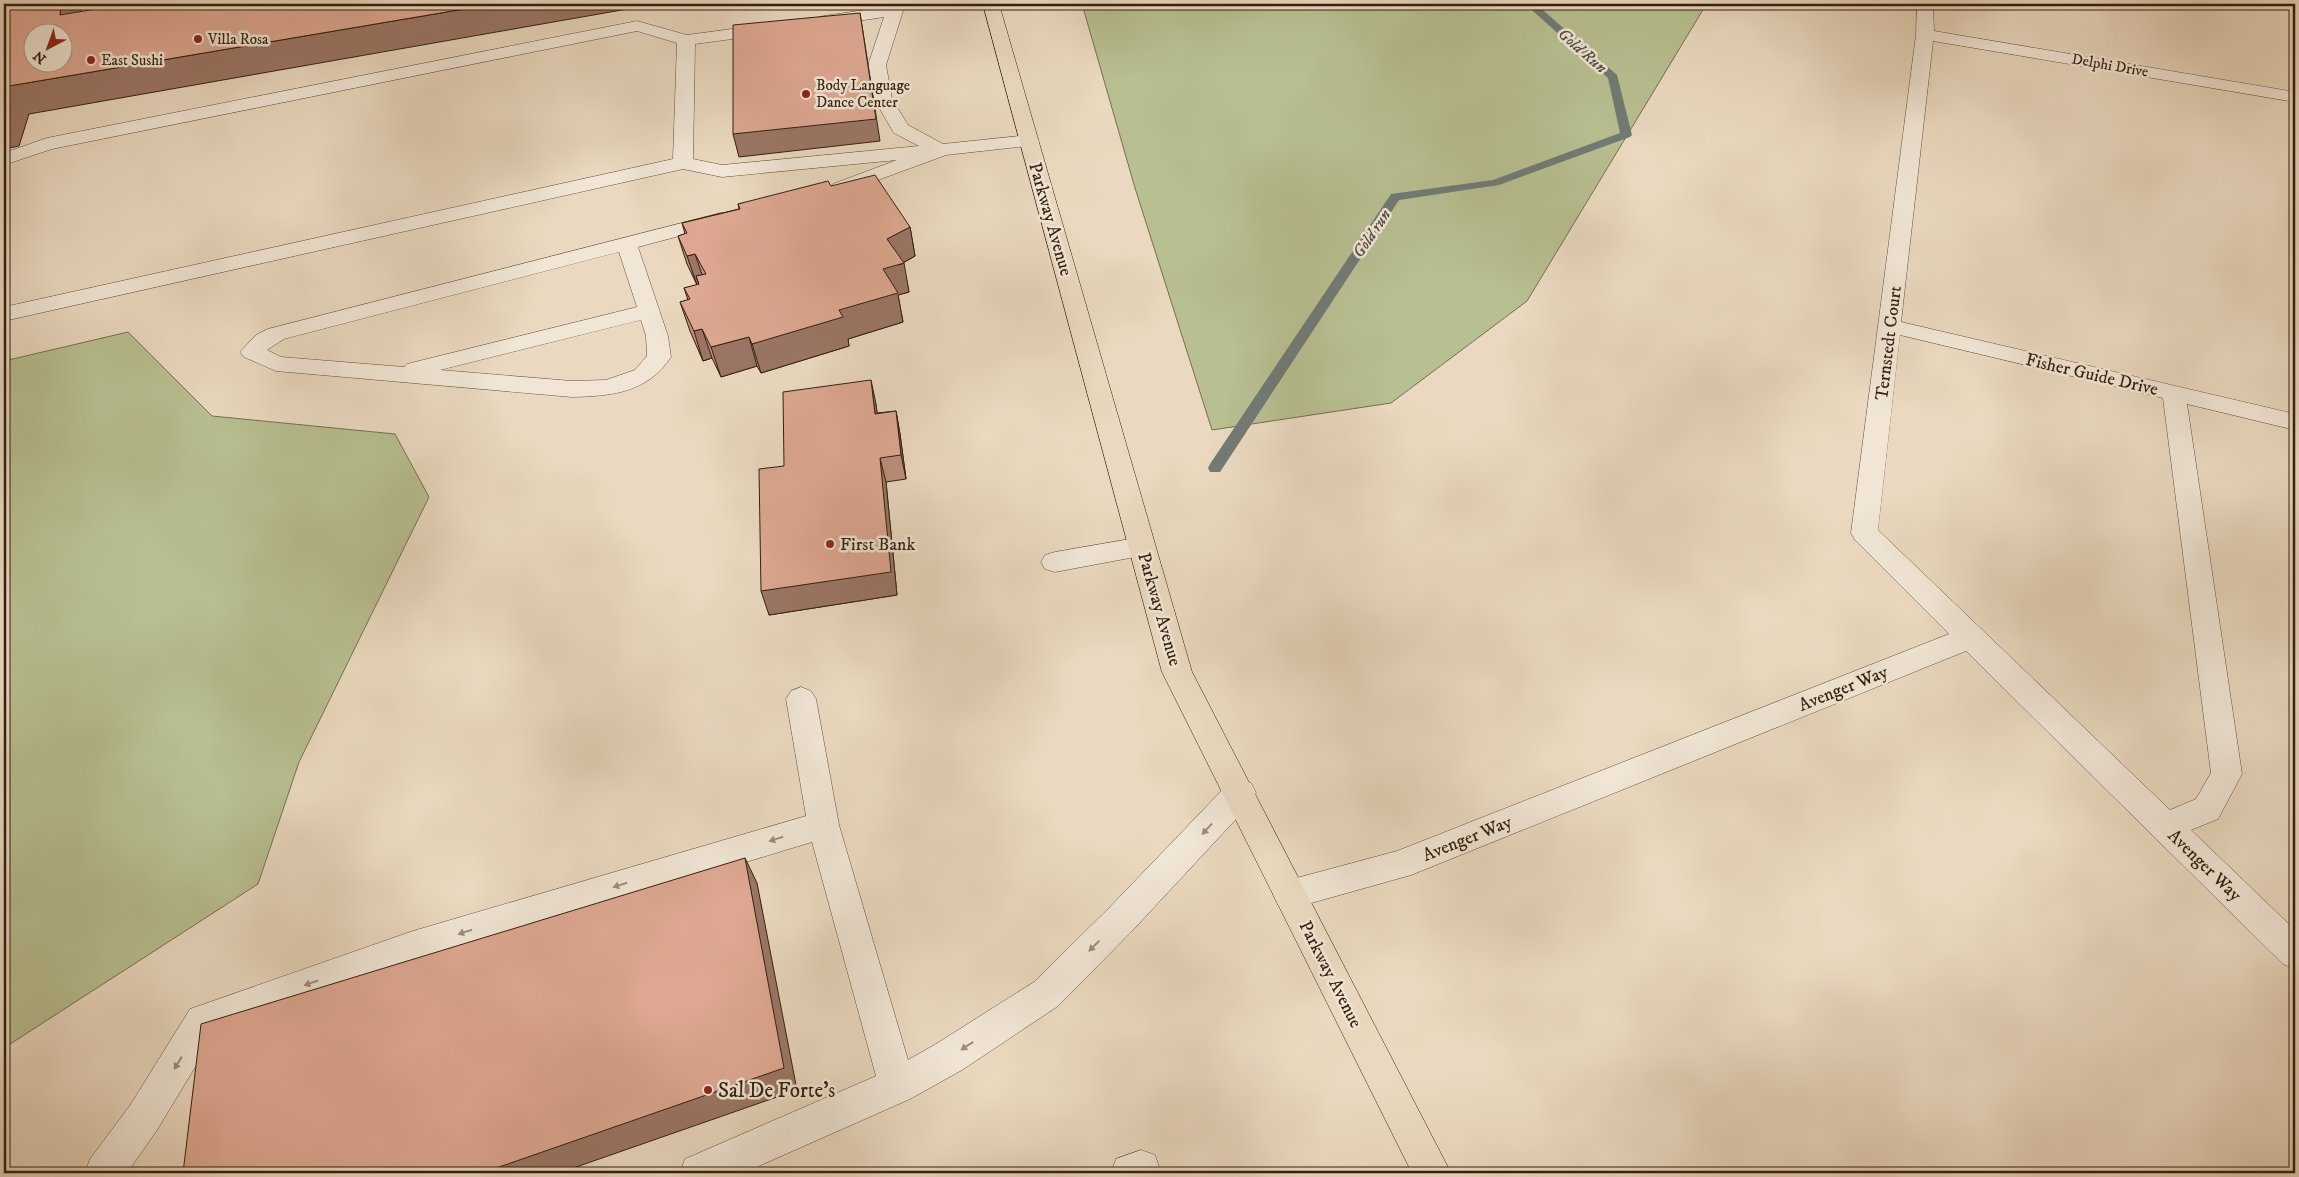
<svg xmlns="http://www.w3.org/2000/svg" width="2299" height="1177" viewBox="0 0 2299 1177" font-family="'IM FELL DW Pica',serif">
<style>
.green{fill:#b8bf91;stroke:#766f4f}
.lines{fill:none;stroke-linecap:round;stroke-linejoin:round}
.stream{fill:#717b75;fill-rule:evenodd}
.minor-casing{stroke:#614e3a;stroke-width:1}
.major-casing{stroke:#331f0d;stroke-width:1}
.minor{fill:#f1e6d6;fill-rule:evenodd}
.major{fill:#ead9c0;fill-rule:evenodd}
.wall{fill:#bf907e;stroke:#331f0d}
.shaded-wall{fill:#9b7666;stroke:#331f0d}
.building{fill:#dea892;stroke:#331f0d;fill-rule:evenodd}
.oneway{fill:#9c8c7c}
.poi-dot{fill:#8f2418;stroke:#f1e6d6;stroke-width:2}
.labels{text-anchor:middle;stroke-width:5;stroke-linejoin:round;paint-order:stroke}
.far-poi-label{font-size:15px;fill:#331f0d;stroke:#f1e6d6;text-anchor:start}
.far-street-label{font-size:15px;fill:#331f0d;stroke:#f1e6d6}
.far-water-label{font-size:16px;font-style:italic;fill:#524d41;stroke:#f1e6d6}
.street-label{font-size:18px;fill:#331f0d;stroke:#f1e6d6}
.poi-label{font-size:18px;fill:#331f0d;stroke:#f1e6d6;text-anchor:start}
.near-poi-label{font-size:21px;fill:#331f0d;stroke:#f1e6d6;text-anchor:start}
</style>
<rect width="100%" height="100%" fill="#ead9c0"/>
<filter id="stains"><feTurbulence type="fractalNoise" baseFrequency=".004" numOctaves="4"/><feColorMatrix values="0 0 0 0 .2 0 0 0 0 .09 0 0 0 0 .02 0 0 0 .5 -.17"/></filter>
<radialGradient id="worn" r=".72"><stop offset=".6" stop-color="#630" stop-opacity="0"/><stop offset="1" stop-color="#630" stop-opacity=".3"/></radialGradient>
<g class="green">
<polygon points="1082,4 1720,4 1704,8 1527,301 1391,403 1212,430 1135,188"/>
<polygon points="128,332 212,416 395,434 429,497 299,762 258,884 4,1048 4,361"/>
</g>
<g class="lines">
<polygon class="stream" points="1525,4 1536,4 1617,75 1632,135 1630,137 1499,185 1399,200 1220,472 1210,472 1208,468 1210,464 1391,194 1493,180 1620,133 1608,78"/>
<g class="minor-casing">
<g id="minor">
<polygon points="92,4 108,4 108,12 159,4 195,4 193,7 187,9 99,24 93,23 91,19"/>
<polygon points="886,4 902,4 903,11 886,65 892,99 908,125 943,144 1029,135 1036,137 1039,141 1036,145 946,155 840,194 833,192 830,188 833,184 897,160 722,177 683,169 4,321 4,307 673,159 677,43 637,31 52,149 4,165 4,153 47,138 637,21 687,35 769,24 775,25 777,29 775,33 769,34 695,44 693,159 722,165 919,146 894,133 874,99 868,65 884,17 824,26 818,25 816,21 818,17 824,16 886,7"/>
<path d="M 1917,4 L 1933,4 L 1934,31 L 2295,92 L 2295,102 L 1933,41 L 1901,322 L 2295,414 L 2295,430 L 2187,404 L 2242,774 L 2218,819 L 2191,830 L 2295,930 L 2295,969 L 2283,964 L 1966,651 L 1411,875 L 1290,909 L 1278,905 L 1273,894 L 1278,883 L 1397,851 L 1949,634 L 1855,540 L 1851,533 L 1916,35 ZM 1900,335 L 2163,398 L 2211,773 L 2196,799 L 2170,810 L 1878,530 Z"/>
<path d="M 721,213 L 728,215 L 731,219 L 728,223 L 638,247 L 668,336 L 671,357 C 647,393 612,396 572,397 L 276,371 L 244,357 L 240,352 L 256,335 L 268,329 ZM 619,252 L 637,307 L 415,362 L 407,364 L 404,367 L 281,357 L 267,350 L 284,339 ZM 641,320 L 646,336 L 647,356 L 635,370 L 606,380 L 572,381 L 440,370 Z"/>
<polygon points="1142,537 1151,540 1155,547 1151,554 1055,572 1045,569 1041,562 1045,555 1055,552"/>
<polygon points="801,687 811,691 816,699 839,825 908,1060 936,1044 1034,982 1109,908 1229,783 1240,780 1251,783 1256,793 1251,803 1133,930 1058,1006 962,1070 910,1099 743,1173 680,1173 685,1159 876,1076 812,842 413,963 215,1034 157,1130 127,1173 85,1173 90,1159 131,1104 190,1009 413,931 806,816 786,699 791,691"/>
<polygon points="1141,1150 1155,1155 1161,1173 1111,1173 1116,1159"/>
</g>
</g>
<g class="major-casing">
<polygon id="major" points="983,4 999,4 1192,672 1451,1173 1412,1173 1162,672"/>
</g>
<use href="#minor" class="minor"/>
<use href="#major" class="major"/>
</g>
<g class="wall">
<polygon points="831,186 910,227 915,256 903,263 909,292 898,295 903,322 848,339 849,346 761,373 757,366 721,377 712,358 703,361 690,331 680,302 688,300 684,288 697,285 687,264 678,236 685,234 682,223 739,209 738,204"/>
<polygon points="876,404 877,413 896,411 900,434 906,479 886,482 897,595 769,615 784,466"/>
</g>
<g class="shaded-wall">
<polygon points="61,4 81,4 78,42 60,15"/>
<polygon points="494,4 656,4 29,114 19,146 4,149 4,103 9,86"/>
<polygon points="860,13 880,141 739,157 733,134"/>
<polygon points="910,227 915,256 899,265 904,263 909,292 898,295 903,322 848,339 849,346 761,373 752,344 839,310 883,269 887,239"/>
<polygon points="695,254 705,283 696,276 699,285 697,285 687,256"/>
<polygon points="702,329 712,358 703,361 694,331"/>
<polygon points="749,337 757,366 721,377 711,347"/>
<polygon points="871,380 876,404 880,437 875,414"/>
<polygon points="896,411 900,434 906,479 901,455"/>
<polygon points="880,458 886,482 897,595 769,615 761,591"/>
<polygon points="745,858 757,883 797,1090 559,1173 482,1173"/>
</g>
<g class="building">
<path d="M 4,4 L 61,4 L 60,15 L 126,4 L 494,4 L 9,86 L 4,103 ZM 32,32 L 62,32 L 62,62 L 32,62 Z"/>
<polygon points="860,13 876,119 733,134 733,25"/>
<polygon points="875,175 910,227 887,239 904,263 883,269 898,293 839,310 843,317 752,344 749,337 711,347 702,329 694,331 680,302 690,299 684,288 699,284 696,276 706,274 695,254 687,256 678,236 687,233 682,223 740,209 738,204 828,181 831,186"/>
<polygon points="871,380 875,414 896,411 901,455 880,458 891,572 761,591 759,469 784,466 783,392"/>
<polygon points="745,858 784,1068 482,1173 183,1173 201,1024"/>
</g>
<defs><path id="oneway-solid" d="M-6-.8H1V-3.2L6.5 0L1 3.2V.8H-6Z" transform="scale(1.25)"/></defs>
<g class="oneway">
<use href="#oneway-solid" transform="translate(1207 829) rotate(133)"/>
<use href="#oneway-solid" transform="translate(776 839) rotate(163)"/>
<use href="#oneway-solid" transform="translate(620 885) rotate(163)"/>
<use href="#oneway-solid" transform="translate(465 932) rotate(163)"/>
<use href="#oneway-solid" transform="translate(1094 946) rotate(135)"/>
<use href="#oneway-solid" transform="translate(311 983) rotate(161)"/>
<use href="#oneway-solid" transform="translate(967 1046) rotate(147)"/>
<use href="#oneway-solid" transform="translate(178 1063) rotate(122)"/>
</g>
<g class="poi-dot">
<circle cx="198" cy="39" r="5"/>
<circle cx="91" cy="60" r="5"/>
<circle cx="806" cy="94" r="5"/>
<circle cx="830" cy="544" r="5"/>
<circle cx="708" cy="1090" r="5"/>
</g>
<g class="labels">
<g class="far-poi-label">
<text x="208" y="44">Villa Rosa</text>
<text x="101" y="65">East Sushi</text>
<text x="816" y="90">Body Language<tspan x="816" dy="17">Dance Center</tspan></text>
</g>
<g class="far-street-label">
<text transform="translate(2110 65) rotate(10)" y="5">Delphi Drive</text>
</g>
<g class="far-water-label">
<text transform="translate(1583 50) rotate(41)" y="6">Gold Run</text>
<text transform="translate(1371 233) rotate(-56)" y="6">Gold run</text>
</g>
<g class="street-label">
<text transform="translate(1051 219) rotate(74)" y="6">Parkway Avenue</text>
<text transform="translate(1888 343) rotate(-83)" y="6">Ternstedt Court</text>
<text transform="translate(2092 374) rotate(13)" y="6">Fisher Guide Drive</text>
<text transform="translate(1160 609) rotate(74)" y="6">Parkway Avenue</text>
<text transform="translate(1843 688) rotate(-22)" y="6">Avenger Way</text>
<text transform="translate(1467 838) rotate(-22)" y="6">Avenger Way</text>
<text transform="translate(2205 865) rotate(44)" y="6">Avenger Way</text>
<text transform="translate(1331 974) rotate(63)" y="6">Parkway Avenue</text>
</g>
<g class="poi-label">
<text x="840" y="550">First Bank</text>
</g>
<g class="near-poi-label">
<text x="718" y="1097">Sal De Forte's</text>
</g>
</g>
<rect width="2299" height="1177" fill="none" stroke="#ead9c0" stroke-width="20"/>
<rect x="5" y="5" width="2289" height="1167" fill="none" stroke="#331f0d" stroke-width="2.5"/>
<rect x="10" y="10" width="2279" height="1157" fill="none" stroke="#331f0d"/>
<g transform="translate(48 48) rotate(221)"><circle r="24" fill="#f1e6d6" stroke="#a59686"/>
<path d="M0-4L9 19L0 12L-9 19Z" fill="#8f2418"/>
<text y="-8" font-size="14" font-weight="bold" text-anchor="middle" fill="#331f0d">N</text>
</g>
<rect width="100%" height="100%" filter="url(#stains)"/>
<rect width="100%" height="100%" fill="url(#worn)"/>
</svg>
